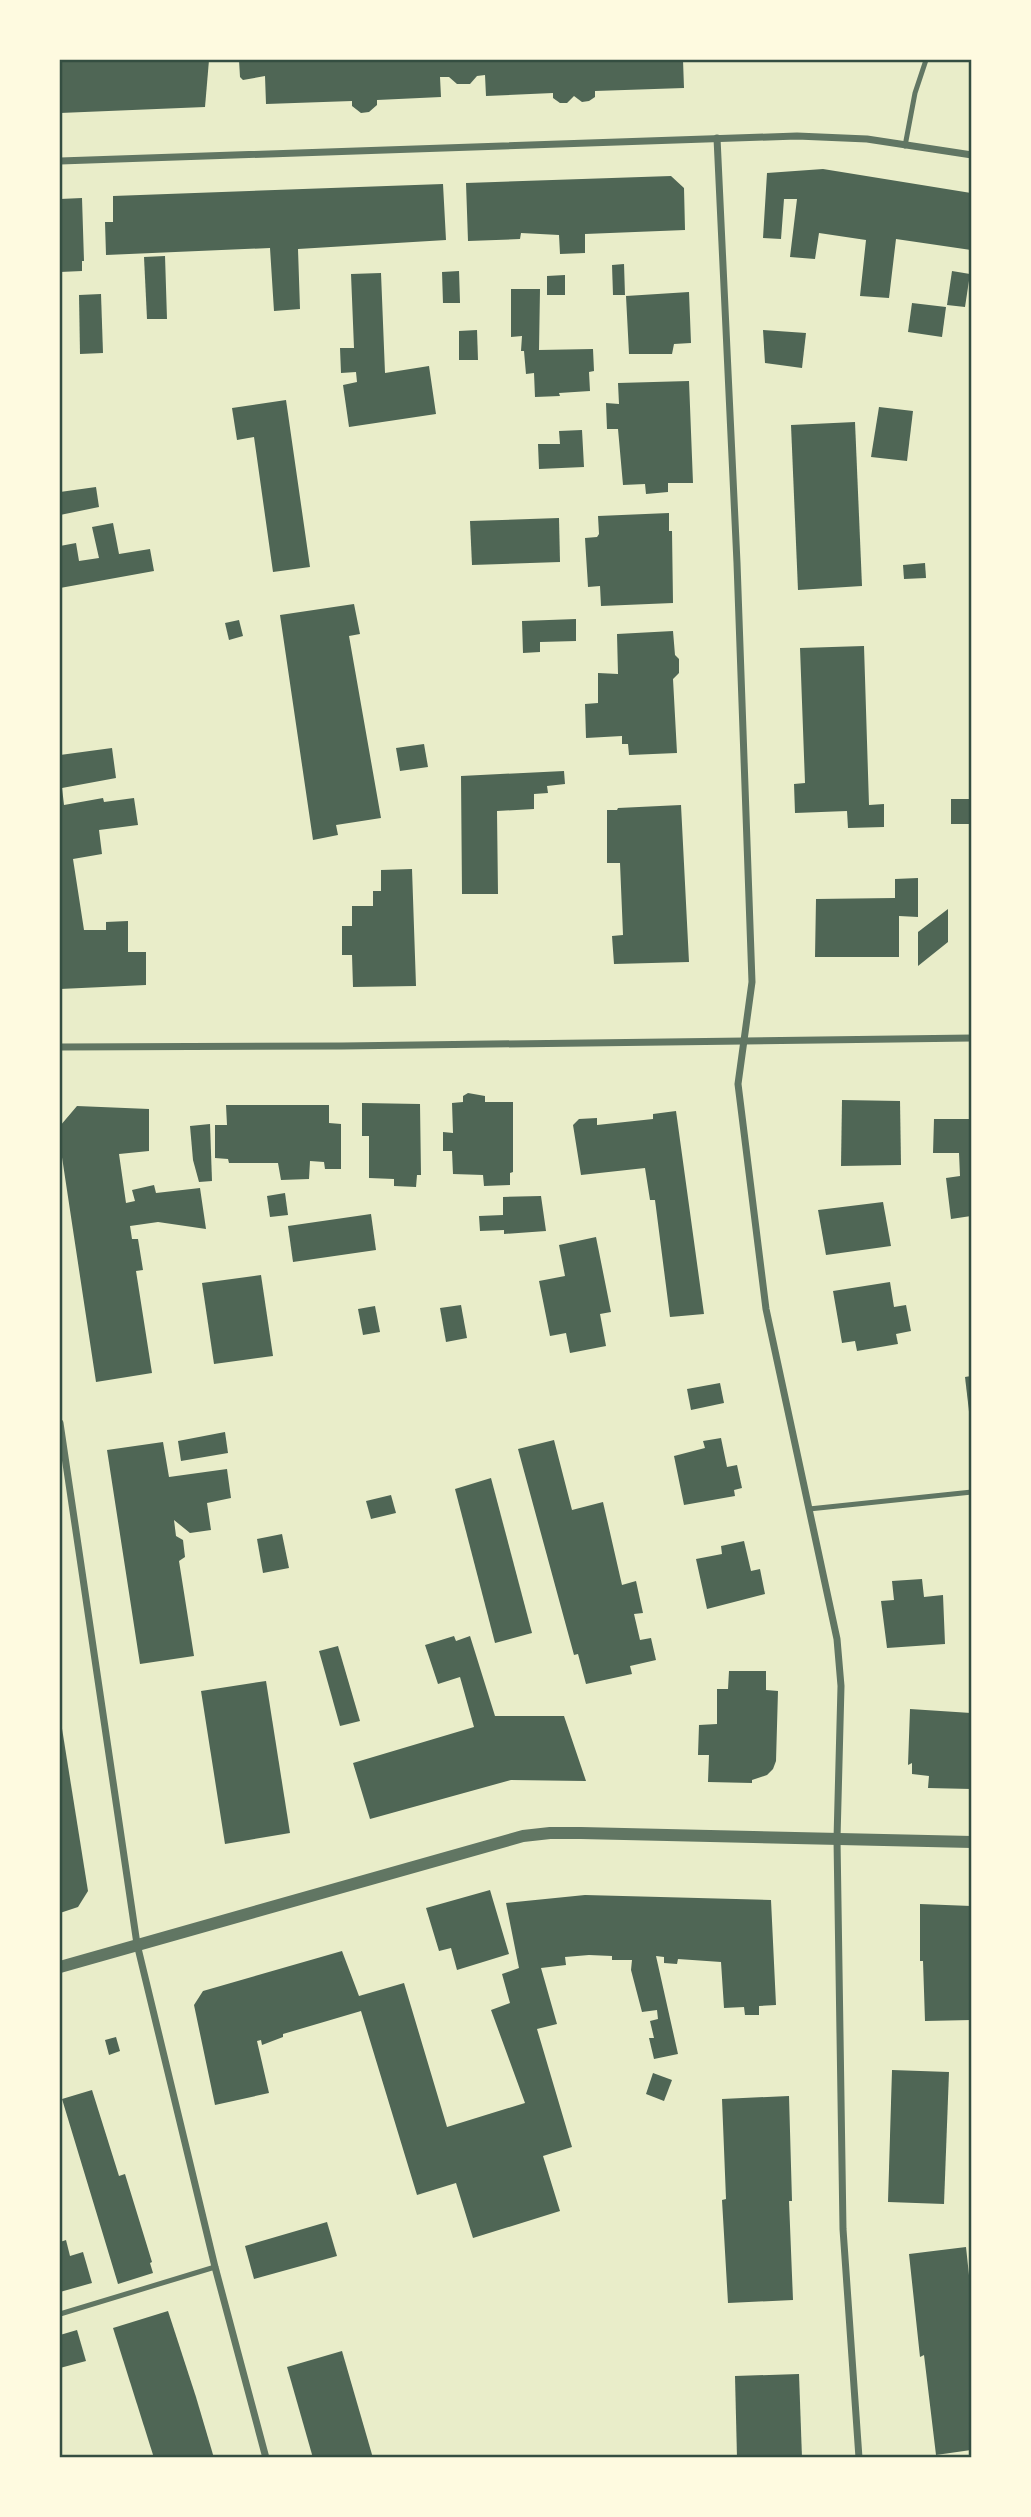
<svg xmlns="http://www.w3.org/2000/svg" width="1031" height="2517" viewBox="0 0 1031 2517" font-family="Arial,sans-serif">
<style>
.building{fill:#4f6655}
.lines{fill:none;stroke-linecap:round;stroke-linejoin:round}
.service{stroke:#617663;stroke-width:5}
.minor{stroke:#617663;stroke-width:7}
.tertiary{stroke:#617663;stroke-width:12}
.neatline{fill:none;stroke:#344e41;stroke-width:2.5}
</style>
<rect width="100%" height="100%" fill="#e9edc9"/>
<g class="building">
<polygon points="60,60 209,60 205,107 60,113"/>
<polygon points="239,60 683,60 684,88 595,91 595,97 589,101 582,102 574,96 567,103 560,103 553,98 553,93 486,96 485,75 477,76 470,84 457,84 449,77 440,77 441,97 377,100 377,105 369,112 361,113 352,106 352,101 266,104 265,76 243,80 240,77"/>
<polygon points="823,169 971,193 971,250 896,239 889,298 860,296 866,240 819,233 815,259 790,257 797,199 784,199 781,239 763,238 767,173"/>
<polygon points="671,176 684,188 685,230 585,234 585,253 560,254 559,235 521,233 520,239 468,241 466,183"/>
<polygon points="443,184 446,240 298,249 300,309 274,311 270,248 106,255 105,222 113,222 113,196"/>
<polygon points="82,198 84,261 82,261 82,271 60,272 60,199"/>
<polygon points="165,256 167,319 147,319 144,257"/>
<polygon points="624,264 625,295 613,295 612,265"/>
<polygon points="459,271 460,303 443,303 442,272"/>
<polygon points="952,271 970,274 965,307 947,305"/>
<polygon points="381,273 385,373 429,366 436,414 349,427 343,385 357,382 356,372 341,373 340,348 354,348 351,274"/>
<polygon points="565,275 565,295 547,295 547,276"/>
<polygon points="511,289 540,289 539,350 593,349 594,371 589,372 590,391 559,393 560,396 535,397 534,373 526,374 524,351 521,351 522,336 511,337"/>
<polygon points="689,292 691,343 674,344 672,354 629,354 626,296"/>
<polygon points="101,294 103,353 80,354 79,295"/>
<polygon points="912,303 946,307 942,337 908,332"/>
<polygon points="477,330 478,360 459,360 459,331"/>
<polygon points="763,330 806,333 802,368 765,363"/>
<polygon points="689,381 693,483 668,483 668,492 646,494 645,484 623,485 618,429 607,429 606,403 619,404 618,383"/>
<polygon points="286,400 310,567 273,572 254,437 237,440 232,408"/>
<polygon points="879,407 913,411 907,461 871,457"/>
<polygon points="855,422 862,586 798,590 791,425"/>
<polygon points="582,430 584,467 539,469 538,444 560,444 559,431"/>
<polygon points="96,487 99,507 60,515 60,492"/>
<polygon points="669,513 669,531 672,531 673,603 601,606 600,586 588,587 585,538 597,537 599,534 598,516"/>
<polygon points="559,518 560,562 472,565 470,521"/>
<polygon points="113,523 119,554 150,549 154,571 60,588 60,546 76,543 79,561 99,558 92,527"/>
<polygon points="925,563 926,578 904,579 903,565"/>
<polygon points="354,604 360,634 349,636 381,818 336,825 338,835 313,840 280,615"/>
<polygon points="576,619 576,641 540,642 540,652 523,653 522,621"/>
<polygon points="239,620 243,636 229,640 225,623"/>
<polygon points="673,631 675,655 679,659 679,673 673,679 677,753 629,755 628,744 622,744 622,736 586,738 585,704 598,703 598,673 618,674 617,634"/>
<polygon points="864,646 869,805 884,804 884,827 848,828 847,811 795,813 794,784 805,783 800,648"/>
<polygon points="424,744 428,767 400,771 396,748"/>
<polygon points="112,748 116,778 62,788 64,805 103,798 104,802 134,798 138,825 99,830 102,854 73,859 84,930 106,930 106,922 128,921 128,952 146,952 146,985 60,989 60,755"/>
<polygon points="564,771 565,784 547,786 548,793 534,794 534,809 497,811 498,894 462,894 461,776"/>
<rect x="951" y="799" width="20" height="25"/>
<polygon points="681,805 689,962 614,964 612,936 623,935 620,863 607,863 607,810 617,810 618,808"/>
<polygon points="412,869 416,986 353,987 352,955 342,955 342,926 352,926 352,906 373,906 373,891 381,891 381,870"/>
<polygon points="918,878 918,917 899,916 899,957 815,957 816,899 895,898 895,879"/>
<polygon points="948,909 948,942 918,966 918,932"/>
<polygon points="468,1093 485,1096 485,1102 513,1102 513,1172 510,1173 510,1185 484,1186 483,1175 453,1174 452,1151 443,1151 443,1132 453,1133 452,1103 463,1102 463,1096"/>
<polygon points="842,1100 900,1101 901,1165 841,1166"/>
<polygon points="362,1103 420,1104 421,1175 417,1175 416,1187 394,1186 394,1179 369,1178 369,1136 362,1136"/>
<polygon points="226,1105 329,1105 329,1123 341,1124 341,1169 325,1169 324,1162 310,1161 309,1179 281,1180 278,1163 229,1163 228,1159 215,1158 215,1125 227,1125"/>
<polygon points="77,1106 149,1109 149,1151 119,1154 126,1203 135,1201 132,1190 154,1185 156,1193 200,1188 206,1229 158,1222 130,1226 132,1239 138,1239 143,1270 136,1271 152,1373 96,1382 60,1144 60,1126"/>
<polygon points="676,1111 704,1314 670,1317 655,1200 650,1200 645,1168 581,1175 573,1125 579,1119 597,1118 597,1125 653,1119 653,1114"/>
<polygon points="934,1119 971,1119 971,1216 951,1219 946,1178 960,1176 959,1153 933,1153"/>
<polygon points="210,1124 212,1181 199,1182 193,1160 190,1126"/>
<polygon points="285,1193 288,1215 270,1217 267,1196"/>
<polygon points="541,1196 546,1231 504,1234 504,1230 480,1231 479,1216 503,1215 503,1197"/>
<polygon points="883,1202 891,1246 826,1255 818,1210"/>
<polygon points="371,1214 376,1250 293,1262 288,1226"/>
<polygon points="596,1237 611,1312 600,1314 606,1346 570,1353 566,1333 550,1336 539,1281 565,1276 559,1245"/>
<polygon points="261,1275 273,1356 214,1364 202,1283"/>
<polygon points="890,1282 894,1307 906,1305 911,1331 896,1334 898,1344 857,1351 855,1341 842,1343 833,1291"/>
<polygon points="461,1305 467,1338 446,1342 440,1308"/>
<polygon points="375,1306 380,1332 363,1335 358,1309"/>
<polygon points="971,1376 971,1420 970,1420 965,1377"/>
<polygon points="720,1383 724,1403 691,1410 687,1389"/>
<polygon points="225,1432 228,1453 181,1461 178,1441"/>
<polygon points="721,1438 727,1467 737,1465 742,1488 734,1490 735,1496 684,1505 674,1456 705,1448 703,1441"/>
<polygon points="554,1440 572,1510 603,1502 622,1585 636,1581 643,1613 634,1614 640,1640 651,1638 656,1660 630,1666 632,1674 586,1684 578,1654 574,1655 518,1449"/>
<polygon points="163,1442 169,1477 227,1469 231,1498 207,1503 211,1530 190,1533 174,1520 176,1536 183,1540 185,1557 179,1561 194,1656 140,1664 107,1450"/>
<polygon points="491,1478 532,1633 495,1643 455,1489"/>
<polygon points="391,1495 396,1513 371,1519 366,1501"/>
<polygon points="282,1534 289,1568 263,1573 257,1539"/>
<polygon points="744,1541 751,1571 760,1569 765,1594 707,1609 696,1559 722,1554 721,1546"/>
<polygon points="922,1579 924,1597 943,1595 945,1644 887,1648 881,1601 894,1600 892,1581"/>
<polygon points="454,1636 456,1641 470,1636 495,1716 564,1716 586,1781 511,1780 370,1819 353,1763 474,1727 460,1677 438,1684 425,1645"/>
<polygon points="338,1646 360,1721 340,1726 319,1651"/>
<polygon points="729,1671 766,1671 766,1690 778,1691 776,1761 773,1769 767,1775 752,1780 752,1783 708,1782 709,1755 698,1755 699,1725 717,1724 717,1689 728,1689"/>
<polygon points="266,1681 290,1833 225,1844 201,1691"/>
<polygon points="910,1709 971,1713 971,1789 928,1788 929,1776 912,1774 912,1763 908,1765"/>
<polygon points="60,1716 88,1891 78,1907 60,1913"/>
<polygon points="490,1890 509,1954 457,1970 451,1948 439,1951 426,1908"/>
<polygon points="585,1895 771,1900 776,2005 759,2006 759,2015 745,2015 744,2007 724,2008 721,1962 678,1959 677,1964 664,1963 664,1957 656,1956 678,2054 654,2059 649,2038 654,2038 650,2021 658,2019 657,2010 642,2012 631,1970 632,1960 612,1960 612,1956 589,1955 565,1957 566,1965 541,1968 557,2024 537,2029 572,2147 543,2156 560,2211 473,2238 456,2183 417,2195 361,2011 283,2034 283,2037 262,2045 261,2040 257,2041 269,2093 215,2105 194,2005 203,1991 342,1951 359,1996 404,1983 447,2127 525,2103 491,2010 510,2003 502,1974 519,1968 506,1903"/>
<polygon points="920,1904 971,1906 971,2020 925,2021 923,1961 920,1961"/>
<polygon points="116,2037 120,2051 109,2055 105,2040"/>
<polygon points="892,2070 949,2072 944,2204 888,2202"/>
<polygon points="653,2073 672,2080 664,2101 646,2094"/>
<polygon points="92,2090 119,2176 125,2174 152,2262 150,2263 153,2273 118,2284 62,2099"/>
<polygon points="789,2096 792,2201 789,2201 793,2300 728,2303 722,2200 726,2199 722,2099"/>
<polygon points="327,2222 337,2256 254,2279 245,2246"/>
<polygon points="66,2240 70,2256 83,2252 92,2283 60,2292 60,2242"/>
<polygon points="966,2247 971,2294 971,2450 936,2455 924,2355 920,2357 909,2254"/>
<polygon points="168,2311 196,2397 214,2458 154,2458 113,2328"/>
<polygon points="77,2330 86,2361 60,2368 60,2335"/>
<polygon points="342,2351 373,2458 313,2458 287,2367"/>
<polygon points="799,2374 802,2458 737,2458 735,2376"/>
</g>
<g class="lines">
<g class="service">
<polyline points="905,146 915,93 926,60"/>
<polyline points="809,1509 972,1492"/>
<polyline points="60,2314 215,2267"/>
</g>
<g class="minor">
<polyline points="717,138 737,563 752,982 738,1084 766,1309 837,1639 841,1686 837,1839 843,2229 859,2458"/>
<polyline points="60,161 797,136 867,139 972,155"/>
<polyline points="60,1047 342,1046 972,1038"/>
<polyline points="60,1423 137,1944 215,2267 266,2458"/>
</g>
<polyline class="tertiary" points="60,1967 523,1836 550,1833 581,1833 972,1842"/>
</g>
<rect width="1031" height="2517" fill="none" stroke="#fefae0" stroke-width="122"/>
<rect x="61" y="61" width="909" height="2395" class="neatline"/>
</svg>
